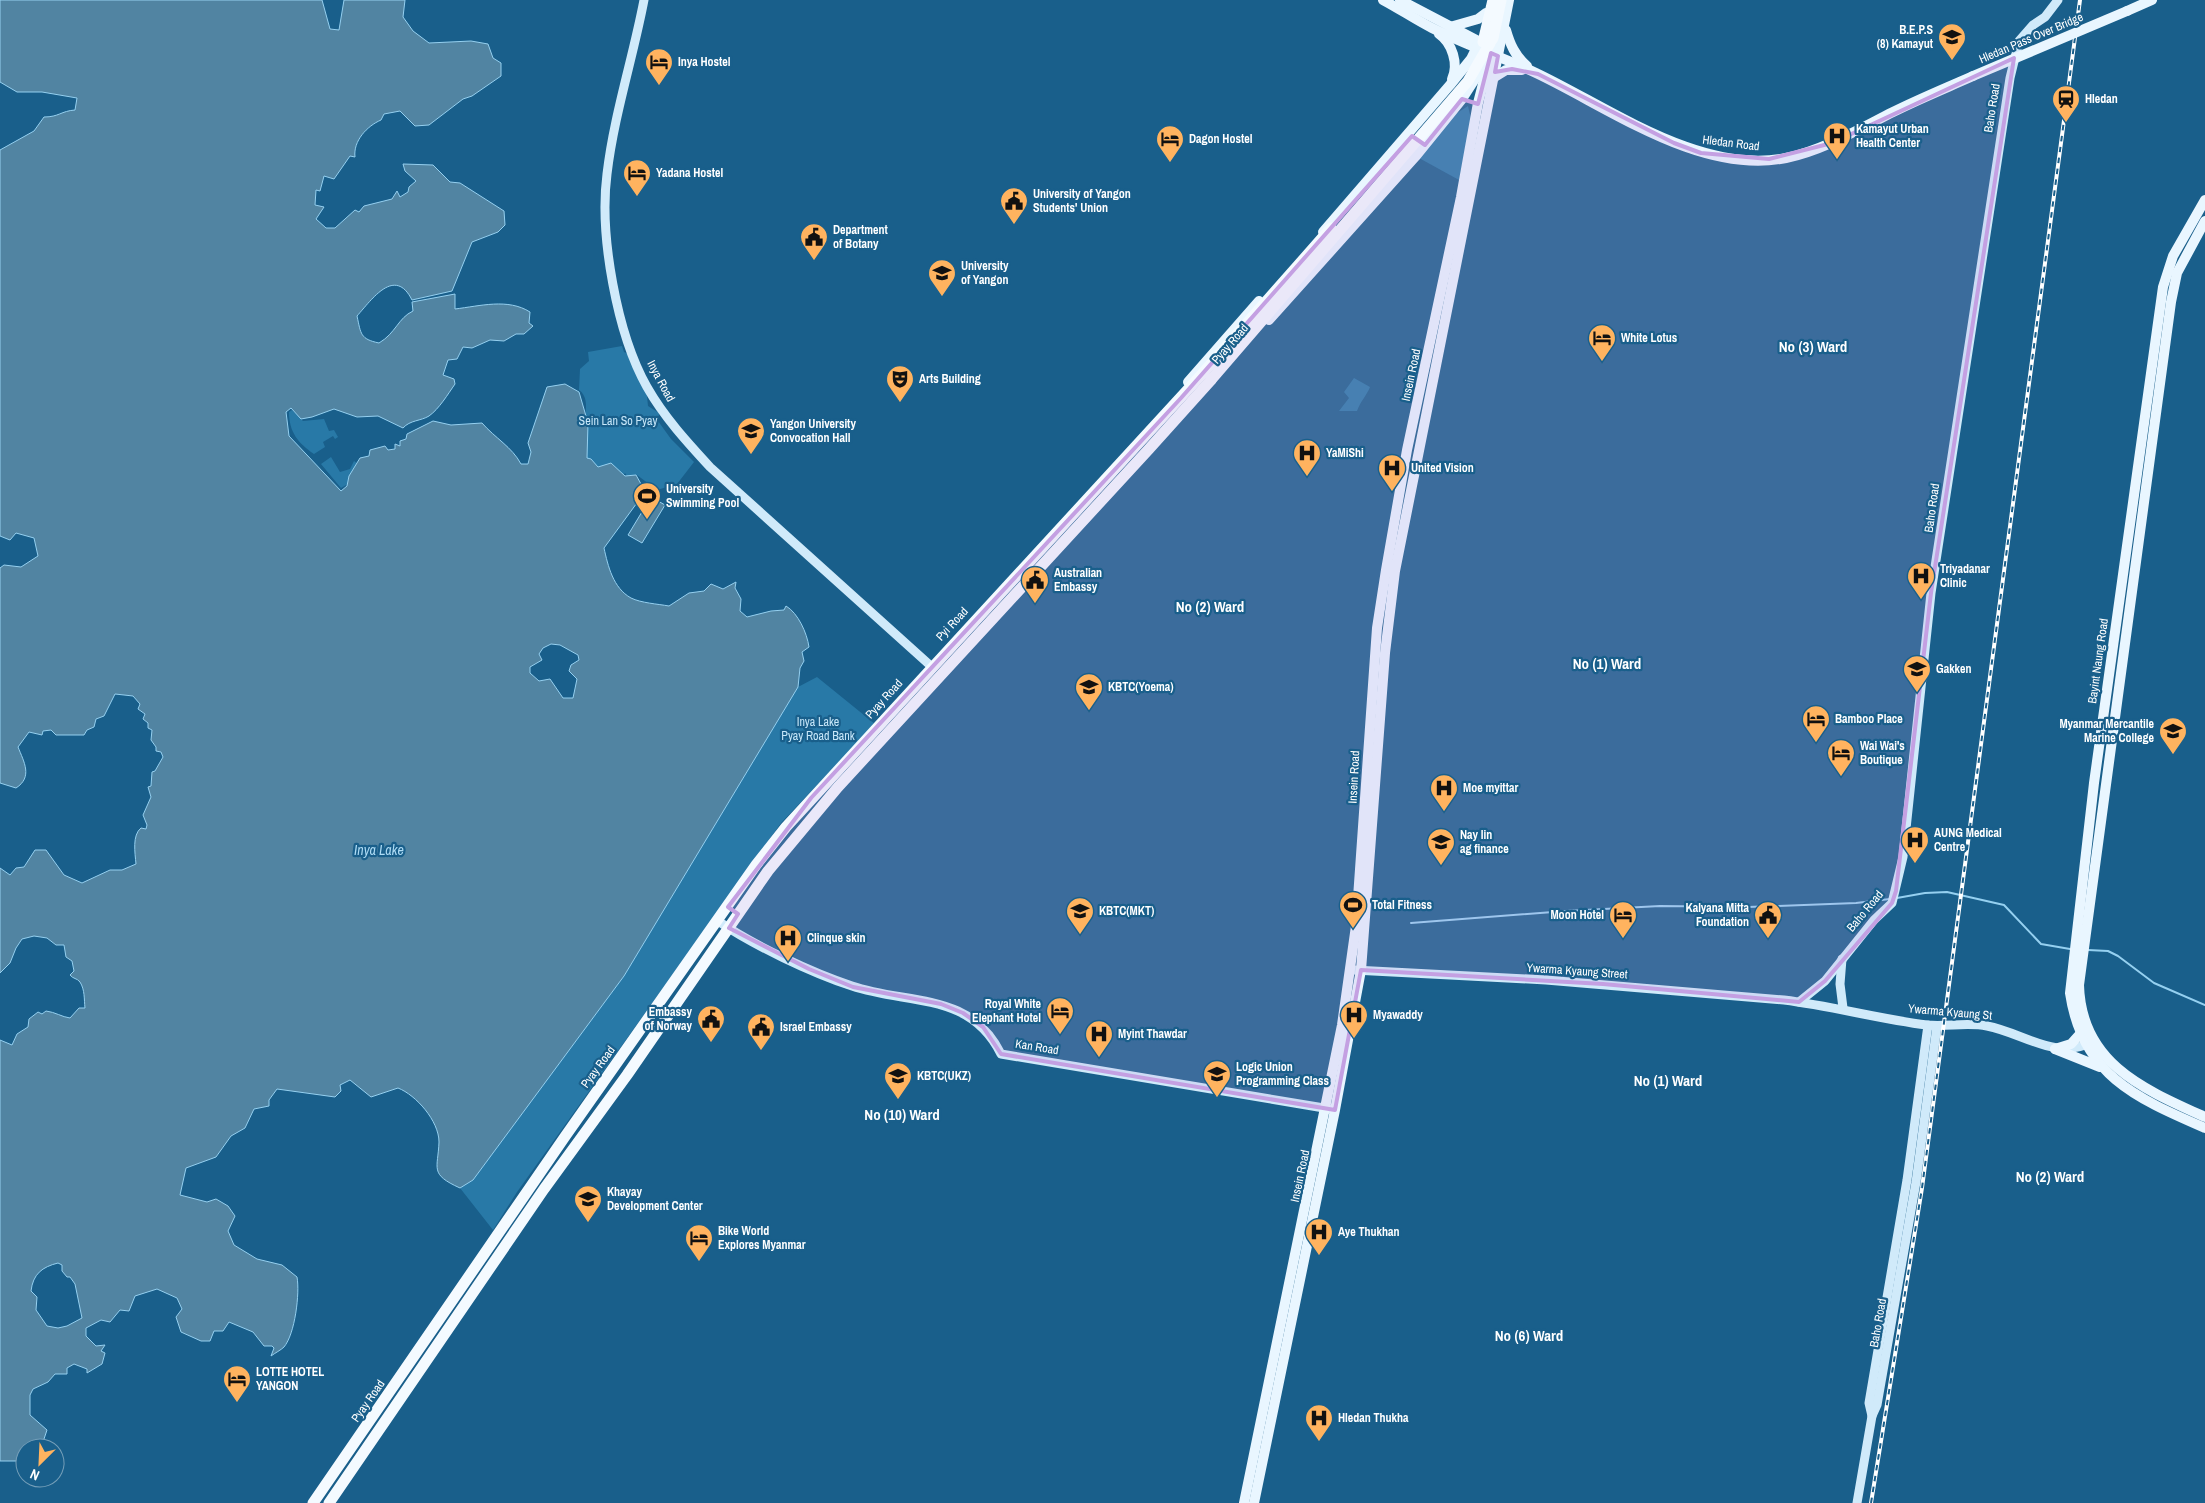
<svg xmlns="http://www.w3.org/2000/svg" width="2205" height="1503" viewBox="0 0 2205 1503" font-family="'Archivo Narrow',sans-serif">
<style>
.green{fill:#2879a7}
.water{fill:#5184a2;stroke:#95d0f0;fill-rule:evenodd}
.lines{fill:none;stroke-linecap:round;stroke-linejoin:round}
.stream{stroke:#95d0f0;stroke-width:2}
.secondary{stroke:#d0eafa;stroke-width:9}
.primary{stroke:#e9f6ff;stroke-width:10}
.trunk{stroke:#f4faff;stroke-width:11}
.rail-casing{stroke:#fff;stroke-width:4}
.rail{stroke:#195f8b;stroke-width:2;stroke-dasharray:5.5;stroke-linecap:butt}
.primary-bridge{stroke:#e9f6ff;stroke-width:10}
.trunk-bridge{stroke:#f4faff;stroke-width:11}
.marked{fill:#c4a0e2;fill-opacity:0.2;stroke:#c4a0e2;stroke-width:4;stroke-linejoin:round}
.labels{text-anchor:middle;stroke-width:4.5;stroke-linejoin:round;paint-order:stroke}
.poi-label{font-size:12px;font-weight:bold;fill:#fff;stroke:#195f8b;text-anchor:start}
.street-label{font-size:12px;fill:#fff;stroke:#195f8b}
.park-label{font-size:12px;fill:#c8e8fa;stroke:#195f8b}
.water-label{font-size:14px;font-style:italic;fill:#aedcf5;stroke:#195f8b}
.quarter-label{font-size:15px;font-weight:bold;fill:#fff;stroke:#195f8b}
</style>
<rect width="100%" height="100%" fill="#195f8b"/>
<g class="green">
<polygon points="1468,106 1471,119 1459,180 1419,158 1454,115"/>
<path d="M 622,346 L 624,352 L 635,357 L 639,381 L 646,387 L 648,406 L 659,413 L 658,421 L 671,439 L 694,462 L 677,484 L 657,490 L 637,475 L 627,476 L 625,473 L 608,498 L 578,445 C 581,431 594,400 579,390 L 580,369 L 589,361 L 588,352 Z"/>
<path d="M 1354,378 L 1370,387 C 1367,395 1360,402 1357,411 L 1339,411 L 1349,398 L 1344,392 Z"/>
<path d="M 292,410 L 303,421 L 324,419 L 329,431 L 334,430 L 338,437 L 335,439 L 333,436 L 323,442 L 325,447 L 314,454 C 298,443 289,432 289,412 Z"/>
<polygon points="331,457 340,472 350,469 354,461 358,464 348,484 341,488 321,464"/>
<polygon points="817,677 875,724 781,823 517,1192 493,1230 460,1188 473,1180 624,976 798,687"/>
</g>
<g class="water">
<path d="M 0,0 L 322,0 L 330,29 L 339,30 L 344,0 L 405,0 L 403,17 L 413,31 L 429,43 L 471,41 L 488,44 L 493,58 L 501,63 L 501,76 L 472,96 L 463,99 L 429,125 L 415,126 L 400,111 L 384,114 L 381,120 C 367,126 353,141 355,157 L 350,156 L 334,179 L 324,176 L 320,191 L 316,190 L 315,205 L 324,207 L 316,219 L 326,228 L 335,228 L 355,210 L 359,212 L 364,206 L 392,199 L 397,191 L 400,197 L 408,192 L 409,187 L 416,181 L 405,171 L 403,164 L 433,165 L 450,182 L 460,183 L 504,211 L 505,225 L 498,232 L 472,242 L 452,291 L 412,300 C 395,266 372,299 357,316 C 361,334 360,339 379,343 C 396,333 398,318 413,311 L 412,302 L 455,294 L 455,309 C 480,306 508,298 530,312 L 529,323 L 533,326 L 524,334 L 516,334 L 504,341 L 490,340 L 472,348 L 463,347 L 457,359 L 448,360 L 443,375 L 454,379 L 455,384 C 448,394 439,409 429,416 C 421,421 410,420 403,428 L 378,416 L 357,417 L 334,409 L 312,417 L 301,419 L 291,408 L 286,412 L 289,436 L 341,491 L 347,486 L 349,476 L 360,458 L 369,456 L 370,450 L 385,446 L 388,450 L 395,449 L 395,444 L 400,446 L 400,441 L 406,439 L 407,434 L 433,421 L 451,425 L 482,423 C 495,438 512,447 521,464 L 528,464 L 531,452 L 528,443 L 547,387 L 565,384 L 579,392 L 588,423 L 587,458 L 591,459 L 598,467 L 611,463 L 625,476 L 636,475 L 641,484 L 642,496 L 604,548 C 608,566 613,588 631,598 C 641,603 658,604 669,606 L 689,593 L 704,591 L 711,584 L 723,589 L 736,582 L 735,588 L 741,599 L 740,611 L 747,617 L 771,611 L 784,610 L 786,606 C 798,613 807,633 809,647 L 802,652 L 804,661 L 800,668 L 798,687 L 624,976 L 473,1180 L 460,1188 C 429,1174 438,1169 439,1142 C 439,1121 416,1095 398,1088 L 371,1097 L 350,1080 L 340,1085 L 341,1091 L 335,1097 L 277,1089 L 269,1100 L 269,1106 L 254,1109 L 245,1128 L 231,1136 L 216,1157 L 186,1168 L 180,1195 L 207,1202 L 216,1199 L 228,1206 L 235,1216 L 228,1231 L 234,1245 L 257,1259 L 282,1265 L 297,1277 C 300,1293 295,1334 284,1347 C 281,1350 275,1353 271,1356 L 274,1348 L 272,1346 L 264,1346 L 253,1332 L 229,1322 L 223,1331 L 214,1331 L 210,1341 L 201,1341 L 181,1332 L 176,1317 L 182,1309 L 177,1298 L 157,1289 L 135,1296 L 129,1311 L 120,1310 L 110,1322 L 101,1320 L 86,1328 L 86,1336 L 96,1346 L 105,1345 L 101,1351 L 105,1353 L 102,1364 L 87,1373 L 87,1369 L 74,1364 L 67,1368 L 67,1374 L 55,1374 L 48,1382 L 33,1389 L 30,1395 L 30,1415 L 47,1430 L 43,1442 L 49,1448 L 25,1448 L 25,1469 L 17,1461 L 0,1461 L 0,1040 L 12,1045 L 17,1034 L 28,1027 L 29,1019 L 38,1012 L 42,1014 L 46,1011 C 55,1012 62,1017 70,1018 L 79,1008 L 85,1008 C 84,999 85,990 80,982 C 77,978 73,979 70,975 L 74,971 L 72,961 L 66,957 L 64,945 L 56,945 L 47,938 L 34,936 L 22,939 L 16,948 L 10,963 L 0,973 L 0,868 L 10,875 L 16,868 L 24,867 L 35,850 L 46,850 L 64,875 L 82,883 L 110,870 L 122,870 L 136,864 C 135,853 132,835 141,828 L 146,829 L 147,825 L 143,815 L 151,797 L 148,787 L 151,786 L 152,772 L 155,771 L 163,757 L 161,752 L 156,751 L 156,747 L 151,740 L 152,730 L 148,728 L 148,723 L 143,719 L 145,714 L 138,709 L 140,704 L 133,696 L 115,694 L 104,716 L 96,719 L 94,727 L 87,730 L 84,735 L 56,735 L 51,730 L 43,731 L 42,735 L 29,732 L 18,747 C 24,762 33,777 16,788 L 0,783 L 0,568 L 4,565 L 21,567 L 38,556 L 34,538 L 16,533 L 10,540 L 0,536 L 0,150 L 34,131 L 44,117 C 59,117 61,111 75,110 L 77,98 L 42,92 L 17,92 L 0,82 ZM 551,644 L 560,645 L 578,655 L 579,660 L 571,665 L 569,671 L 577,679 L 573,698 L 563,698 L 550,679 L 539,681 L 530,673 L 530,667 L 542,660 L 539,654 L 543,648 ZM 58,1263 L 62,1265 L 62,1271 L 67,1277 L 70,1277 L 75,1284 L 82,1318 L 67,1326 L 58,1328 L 47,1326 L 36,1310 L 37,1297 L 31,1291 C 33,1274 42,1267 58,1263 Z"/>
<polygon points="651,497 665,505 642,543 628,535"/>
</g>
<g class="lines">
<g class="stream">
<polyline points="1897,898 1925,893 1947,892 2004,905 2041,944 2070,949"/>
<polyline points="1411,923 1566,911 1660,906 1748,907 1856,903 1890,899"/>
<polyline points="2088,950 2108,951 2118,956 2154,983 2205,1005"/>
</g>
<g class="secondary">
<path d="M 644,0 C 633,58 614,115 607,174 C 599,235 617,334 647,387 C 664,417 687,442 710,467 L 932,667"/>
<path d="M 718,921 C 753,945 812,973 852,986 C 908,1005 970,991 1001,1054 L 1330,1109"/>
<polyline points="1842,959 1840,984 1843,1008"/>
<path d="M 1354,970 L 1546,980 L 1784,1000 C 1832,1006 1879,1019 1927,1025 C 1947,1027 1967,1022 1987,1026 C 2024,1033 2055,1061 2092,1042"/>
<polyline points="1799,1002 1825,981 1874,920 1892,903 1903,857 1931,593 2010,78 2019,41 2033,25 2045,17 2058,0"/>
<polyline points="1872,1416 1877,1405 1916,1182 1937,1026"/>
<polyline points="1857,1503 1872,1416 1869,1403 1907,1180 1928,1025"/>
</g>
<g class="primary">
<path d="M 1383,0 C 1400,9 1416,20 1432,28 C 1466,45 1502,57 1536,73 C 1610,108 1700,175 1786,158 C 1824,150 1859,129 1893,112 C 1919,99 1946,88 1973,76"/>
<polyline points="1400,0 1480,42"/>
<polyline points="2127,11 2152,0"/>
<polyline points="1450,27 1478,19 1486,13"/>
<path d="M 1506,30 C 1510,44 1515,56 1527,66"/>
<path d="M 1439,34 C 1452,43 1459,64 1452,79"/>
<polyline points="1493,78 1506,70 1522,70"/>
<path d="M 2205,200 L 2173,256 L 2163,287 L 2094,783 L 2070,993 C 2082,1075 2136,1098 2205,1128"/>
<path d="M 2205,221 L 2177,273 L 2171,302 L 2079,985 C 2081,1063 2143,1089 2205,1117"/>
<polyline points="1323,232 1450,85 1471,59 1479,43"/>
<polyline points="1269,320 1415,157 1462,99 1482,68"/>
<polyline points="1188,382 1259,301"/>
<polyline points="2055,1049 2100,1067"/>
<polyline points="2055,1049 2071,1044 2080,1034"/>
<polyline points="1244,1503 1342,1025 1356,926 1377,628 1386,570 1407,450 1461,197 1478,103 1491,53 1489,39"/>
<polyline points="1254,1503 1335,1110 1361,970 1385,653 1395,571 1509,0"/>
</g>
<g class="trunk">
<polyline points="313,1503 564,1138 756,865 786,827 1204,372"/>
<polyline points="329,1503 544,1189 627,1075 768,871 838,787 1149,449 1211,380"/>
</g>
<g class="rail-casing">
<polyline id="rail" points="1871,1503 1922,1188 2080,0"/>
</g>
<use href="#rail" class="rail"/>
<polyline class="primary-bridge" points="1973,76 2127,11"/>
<g class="trunk-bridge">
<polyline points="1483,42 1493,0"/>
<polyline points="1204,372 1331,228"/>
<polyline points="1211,380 1468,81 1493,38 1501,0"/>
</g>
</g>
<path class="marked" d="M 1491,53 L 1498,56 L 1495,72 L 1512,69 L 1538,74 L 1674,143 L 1701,153 L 1769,159 L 1832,143 L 2014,58 L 1931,593 L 1896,891 L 1892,903 L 1825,981 L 1799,1002 L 1603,984 L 1361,970 L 1335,1110 L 1001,1054 L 983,1027 L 963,1013 L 941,1004 L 853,987 L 809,969 L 729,928 L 738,914 L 728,907 L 811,798 L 1181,398 L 1412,136 L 1425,145 L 1462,99 L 1478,104 Z"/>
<defs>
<g id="school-pin" transform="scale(1.4375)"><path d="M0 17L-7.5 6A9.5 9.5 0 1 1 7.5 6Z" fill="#ffb35f" stroke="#195f8b"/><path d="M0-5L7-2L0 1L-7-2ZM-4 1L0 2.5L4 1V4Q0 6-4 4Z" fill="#111"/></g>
<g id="hotel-pin" transform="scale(1.4375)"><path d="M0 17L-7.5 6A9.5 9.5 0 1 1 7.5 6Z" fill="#ffb35f" stroke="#195f8b"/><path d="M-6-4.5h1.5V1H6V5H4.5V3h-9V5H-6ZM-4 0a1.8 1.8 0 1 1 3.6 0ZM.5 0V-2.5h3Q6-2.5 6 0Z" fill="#111"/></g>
<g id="station-pin" transform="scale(1.4375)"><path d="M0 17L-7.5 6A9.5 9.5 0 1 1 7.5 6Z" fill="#ffb35f" stroke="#195f8b"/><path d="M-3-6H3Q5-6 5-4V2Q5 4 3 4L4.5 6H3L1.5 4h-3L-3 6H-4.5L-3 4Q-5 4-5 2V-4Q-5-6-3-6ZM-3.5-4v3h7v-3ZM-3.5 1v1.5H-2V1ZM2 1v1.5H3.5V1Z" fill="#111"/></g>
<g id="hospital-pin" transform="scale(1.4375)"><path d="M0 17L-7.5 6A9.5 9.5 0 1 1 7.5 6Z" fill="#ffb35f" stroke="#195f8b"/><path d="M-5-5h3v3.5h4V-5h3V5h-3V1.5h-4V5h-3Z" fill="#111"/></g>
<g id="civic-pin" transform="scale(1.4375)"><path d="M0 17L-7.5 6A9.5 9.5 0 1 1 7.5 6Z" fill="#ffb35f" stroke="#195f8b"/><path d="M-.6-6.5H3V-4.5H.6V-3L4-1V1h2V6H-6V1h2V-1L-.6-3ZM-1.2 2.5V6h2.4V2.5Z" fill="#111"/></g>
<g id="university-pin" transform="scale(1.4375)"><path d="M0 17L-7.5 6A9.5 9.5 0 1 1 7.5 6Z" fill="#ffb35f" stroke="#195f8b"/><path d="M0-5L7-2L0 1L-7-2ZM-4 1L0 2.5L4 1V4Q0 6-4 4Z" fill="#111"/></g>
<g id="theatre-pin" transform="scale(1.4375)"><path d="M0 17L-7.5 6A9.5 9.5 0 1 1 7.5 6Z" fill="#ffb35f" stroke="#195f8b"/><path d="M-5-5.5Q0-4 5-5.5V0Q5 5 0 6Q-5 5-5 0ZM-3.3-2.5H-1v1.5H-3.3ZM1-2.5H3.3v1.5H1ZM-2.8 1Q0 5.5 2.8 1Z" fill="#111"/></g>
<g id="stadium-pin" transform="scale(1.4375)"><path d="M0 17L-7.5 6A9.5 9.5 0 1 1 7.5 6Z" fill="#ffb35f" stroke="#195f8b"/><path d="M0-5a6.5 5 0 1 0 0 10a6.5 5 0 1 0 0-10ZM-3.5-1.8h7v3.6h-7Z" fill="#111"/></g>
</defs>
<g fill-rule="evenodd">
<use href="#school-pin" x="1952" y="37"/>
<use href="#hotel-pin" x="659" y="62"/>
<use href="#station-pin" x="2066" y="99"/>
<use href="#hospital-pin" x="1837" y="136"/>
<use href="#hotel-pin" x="1170" y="139"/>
<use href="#hotel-pin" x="637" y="173"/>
<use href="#civic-pin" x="1014" y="201"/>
<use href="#civic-pin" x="814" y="237"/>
<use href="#university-pin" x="942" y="273"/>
<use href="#hotel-pin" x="1602" y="338"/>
<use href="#theatre-pin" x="900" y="379"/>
<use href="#university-pin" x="751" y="431"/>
<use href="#hospital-pin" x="1307" y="453"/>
<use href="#hospital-pin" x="1392" y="468"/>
<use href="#stadium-pin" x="647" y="496"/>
<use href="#hospital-pin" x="1921" y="576"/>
<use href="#civic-pin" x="1035" y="580"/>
<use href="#school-pin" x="1917" y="669"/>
<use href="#university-pin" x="1089" y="687"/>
<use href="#hotel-pin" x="1816" y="719"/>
<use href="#university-pin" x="2173" y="731"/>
<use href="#hotel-pin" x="1841" y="753"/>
<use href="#hospital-pin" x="1444" y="788"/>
<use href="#hospital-pin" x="1915" y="840"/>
<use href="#school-pin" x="1441" y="842"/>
<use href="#stadium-pin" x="1353" y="905"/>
<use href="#university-pin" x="1080" y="911"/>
<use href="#hotel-pin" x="1623" y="915"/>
<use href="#civic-pin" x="1768" y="915"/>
<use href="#hospital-pin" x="788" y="938"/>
<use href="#hotel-pin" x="1060" y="1011"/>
<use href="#hospital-pin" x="1354" y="1015"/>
<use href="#civic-pin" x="711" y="1019"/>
<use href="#civic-pin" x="761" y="1027"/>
<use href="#hospital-pin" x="1099" y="1034"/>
<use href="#school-pin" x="1217" y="1074"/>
<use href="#university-pin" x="898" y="1076"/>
<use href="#school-pin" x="588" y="1199"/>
<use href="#hospital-pin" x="1319" y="1232"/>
<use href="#hotel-pin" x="699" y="1238"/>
<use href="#hotel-pin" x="237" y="1379"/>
<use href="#hospital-pin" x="1319" y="1418"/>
</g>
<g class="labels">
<g class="poi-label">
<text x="1933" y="34" text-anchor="end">B.E.P.S<tspan x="1933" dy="14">(8) Kamayut</tspan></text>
<text x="678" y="66">Inya Hostel</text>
<text x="2085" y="103">Hledan</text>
<text x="1856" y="133">Kamayut Urban<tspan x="1856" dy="14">Health Center</tspan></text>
<text x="1189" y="143">Dagon Hostel</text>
<text x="656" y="177">Yadana Hostel</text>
<text x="1033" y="198">University of Yangon<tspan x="1033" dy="14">Students' Union</tspan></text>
<text x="833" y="234">Department<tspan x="833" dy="14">of Botany</tspan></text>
<text x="961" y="270">University<tspan x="961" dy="14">of Yangon</tspan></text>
<text x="1621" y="342">White Lotus</text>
<text x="919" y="383">Arts Building</text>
<text x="770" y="428">Yangon University<tspan x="770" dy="14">Convocation Hall</tspan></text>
<text x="1326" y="457">YaMiShi</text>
<text x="1411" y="472">United Vision</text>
<text x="666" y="493">University<tspan x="666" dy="14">Swimming Pool</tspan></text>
<text x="1940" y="573">Triyadanar<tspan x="1940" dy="14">Clinic</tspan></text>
<text x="1054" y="577">Australian<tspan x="1054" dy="14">Embassy</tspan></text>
<text x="1936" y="673">Gakken</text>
<text x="1108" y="691">KBTC(Yoema)</text>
<text x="1835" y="723">Bamboo Place</text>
<text x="2154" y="728" text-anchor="end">Myanmar Mercantile<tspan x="2154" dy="14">Marine College</tspan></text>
<text x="1860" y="750">Wai Wai's<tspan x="1860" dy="14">Boutique</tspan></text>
<text x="1463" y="792">Moe myittar</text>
<text x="1934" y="837">AUNG Medical<tspan x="1934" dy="14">Centre</tspan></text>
<text x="1460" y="839">Nay lin<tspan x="1460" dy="14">ag finance</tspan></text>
<text x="1372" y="909">Total Fitness</text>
<text x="1749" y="912" text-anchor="end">Kalyana Mitta<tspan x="1749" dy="14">Foundation</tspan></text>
<text x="1099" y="915">KBTC(MKT)</text>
<text x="1604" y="919" text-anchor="end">Moon Hotel</text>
<text x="807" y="942">Clinque skin</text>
<text x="1041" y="1008" text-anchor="end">Royal White<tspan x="1041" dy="14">Elephant Hotel</tspan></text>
<text x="692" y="1016" text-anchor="end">Embassy<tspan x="692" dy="14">of Norway</tspan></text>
<text x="1373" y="1019">Myawaddy</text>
<text x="780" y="1031">Israel Embassy</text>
<text x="1118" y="1038">Myint Thawdar</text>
<text x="1236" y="1071">Logic Union<tspan x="1236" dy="14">Programming Class</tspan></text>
<text x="917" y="1080">KBTC(UKZ)</text>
<text x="607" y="1196">Khayay<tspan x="607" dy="14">Development Center</tspan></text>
<text x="718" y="1235">Bike World<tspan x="718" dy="14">Explores Myanmar</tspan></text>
<text x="1338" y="1236">Aye Thukhan</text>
<text x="256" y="1376">LOTTE HOTEL<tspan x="256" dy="14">YANGON</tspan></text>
<text x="1338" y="1422">Hledan Thukha</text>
</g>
<g class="street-label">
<text transform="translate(2031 38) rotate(-23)" y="4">Hledan Pass Over Bridge</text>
<text transform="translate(1992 108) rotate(-81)" y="4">Baho Road</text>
<text transform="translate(1731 143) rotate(7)" y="4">Hledan Road</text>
<text transform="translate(1230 344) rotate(-49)" y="4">Pyay Road</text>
<text transform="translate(1411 375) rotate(-78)" y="4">Insein Road</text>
<text transform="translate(661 381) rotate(62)" y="4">Inya Road</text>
<text transform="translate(1932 508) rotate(-82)" y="4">Baho Road</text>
<text transform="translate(952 624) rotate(-47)" y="4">Pyi Road</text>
<text transform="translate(2098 661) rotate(-82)" y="4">Bayint Naung Road</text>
<text transform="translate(884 699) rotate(-48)" y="4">Pyay Road</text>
<text transform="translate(1354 777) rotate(-87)" y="4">Insein Road</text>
<text transform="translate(1865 911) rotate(-50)" y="4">Baho Road</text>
<text transform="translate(1577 971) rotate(4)" y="4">Ywarma Kyaung Street</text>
<text transform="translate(1950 1012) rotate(5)" y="4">Ywarma Kyaung St</text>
<text transform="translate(1037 1047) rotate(9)" y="4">Kan Road</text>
<text transform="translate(598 1067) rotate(-54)" y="4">Pyay Road</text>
<text transform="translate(1300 1176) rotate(-78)" y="4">Insein Road</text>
<text transform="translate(1878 1323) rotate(-80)" y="4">Baho Road</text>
<text transform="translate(368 1401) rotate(-55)" y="4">Pyay Road</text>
</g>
<g class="park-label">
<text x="618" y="425">Sein Lan So Pyay</text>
<text x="818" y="726">Inya Lake<tspan x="818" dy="14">Pyay Road Bank</tspan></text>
</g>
<g class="water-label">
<text x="379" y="855">Inya Lake</text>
</g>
<g class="quarter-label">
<text x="1813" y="352">No (3) Ward</text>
<text x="1210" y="612">No (2) Ward</text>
<text x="1607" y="669">No (1) Ward</text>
<text x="1668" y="1086">No (1) Ward</text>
<text x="902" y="1120">No (10) Ward</text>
<text x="2050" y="1182">No (2) Ward</text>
<text x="1529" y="1341">No (6) Ward</text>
</g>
</g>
<g transform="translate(40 1463) rotate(204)"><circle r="24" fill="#195f8b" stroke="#759fb9"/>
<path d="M0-4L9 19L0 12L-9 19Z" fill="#ffb35f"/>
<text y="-8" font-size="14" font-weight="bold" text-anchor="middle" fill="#ffffff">N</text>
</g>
</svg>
